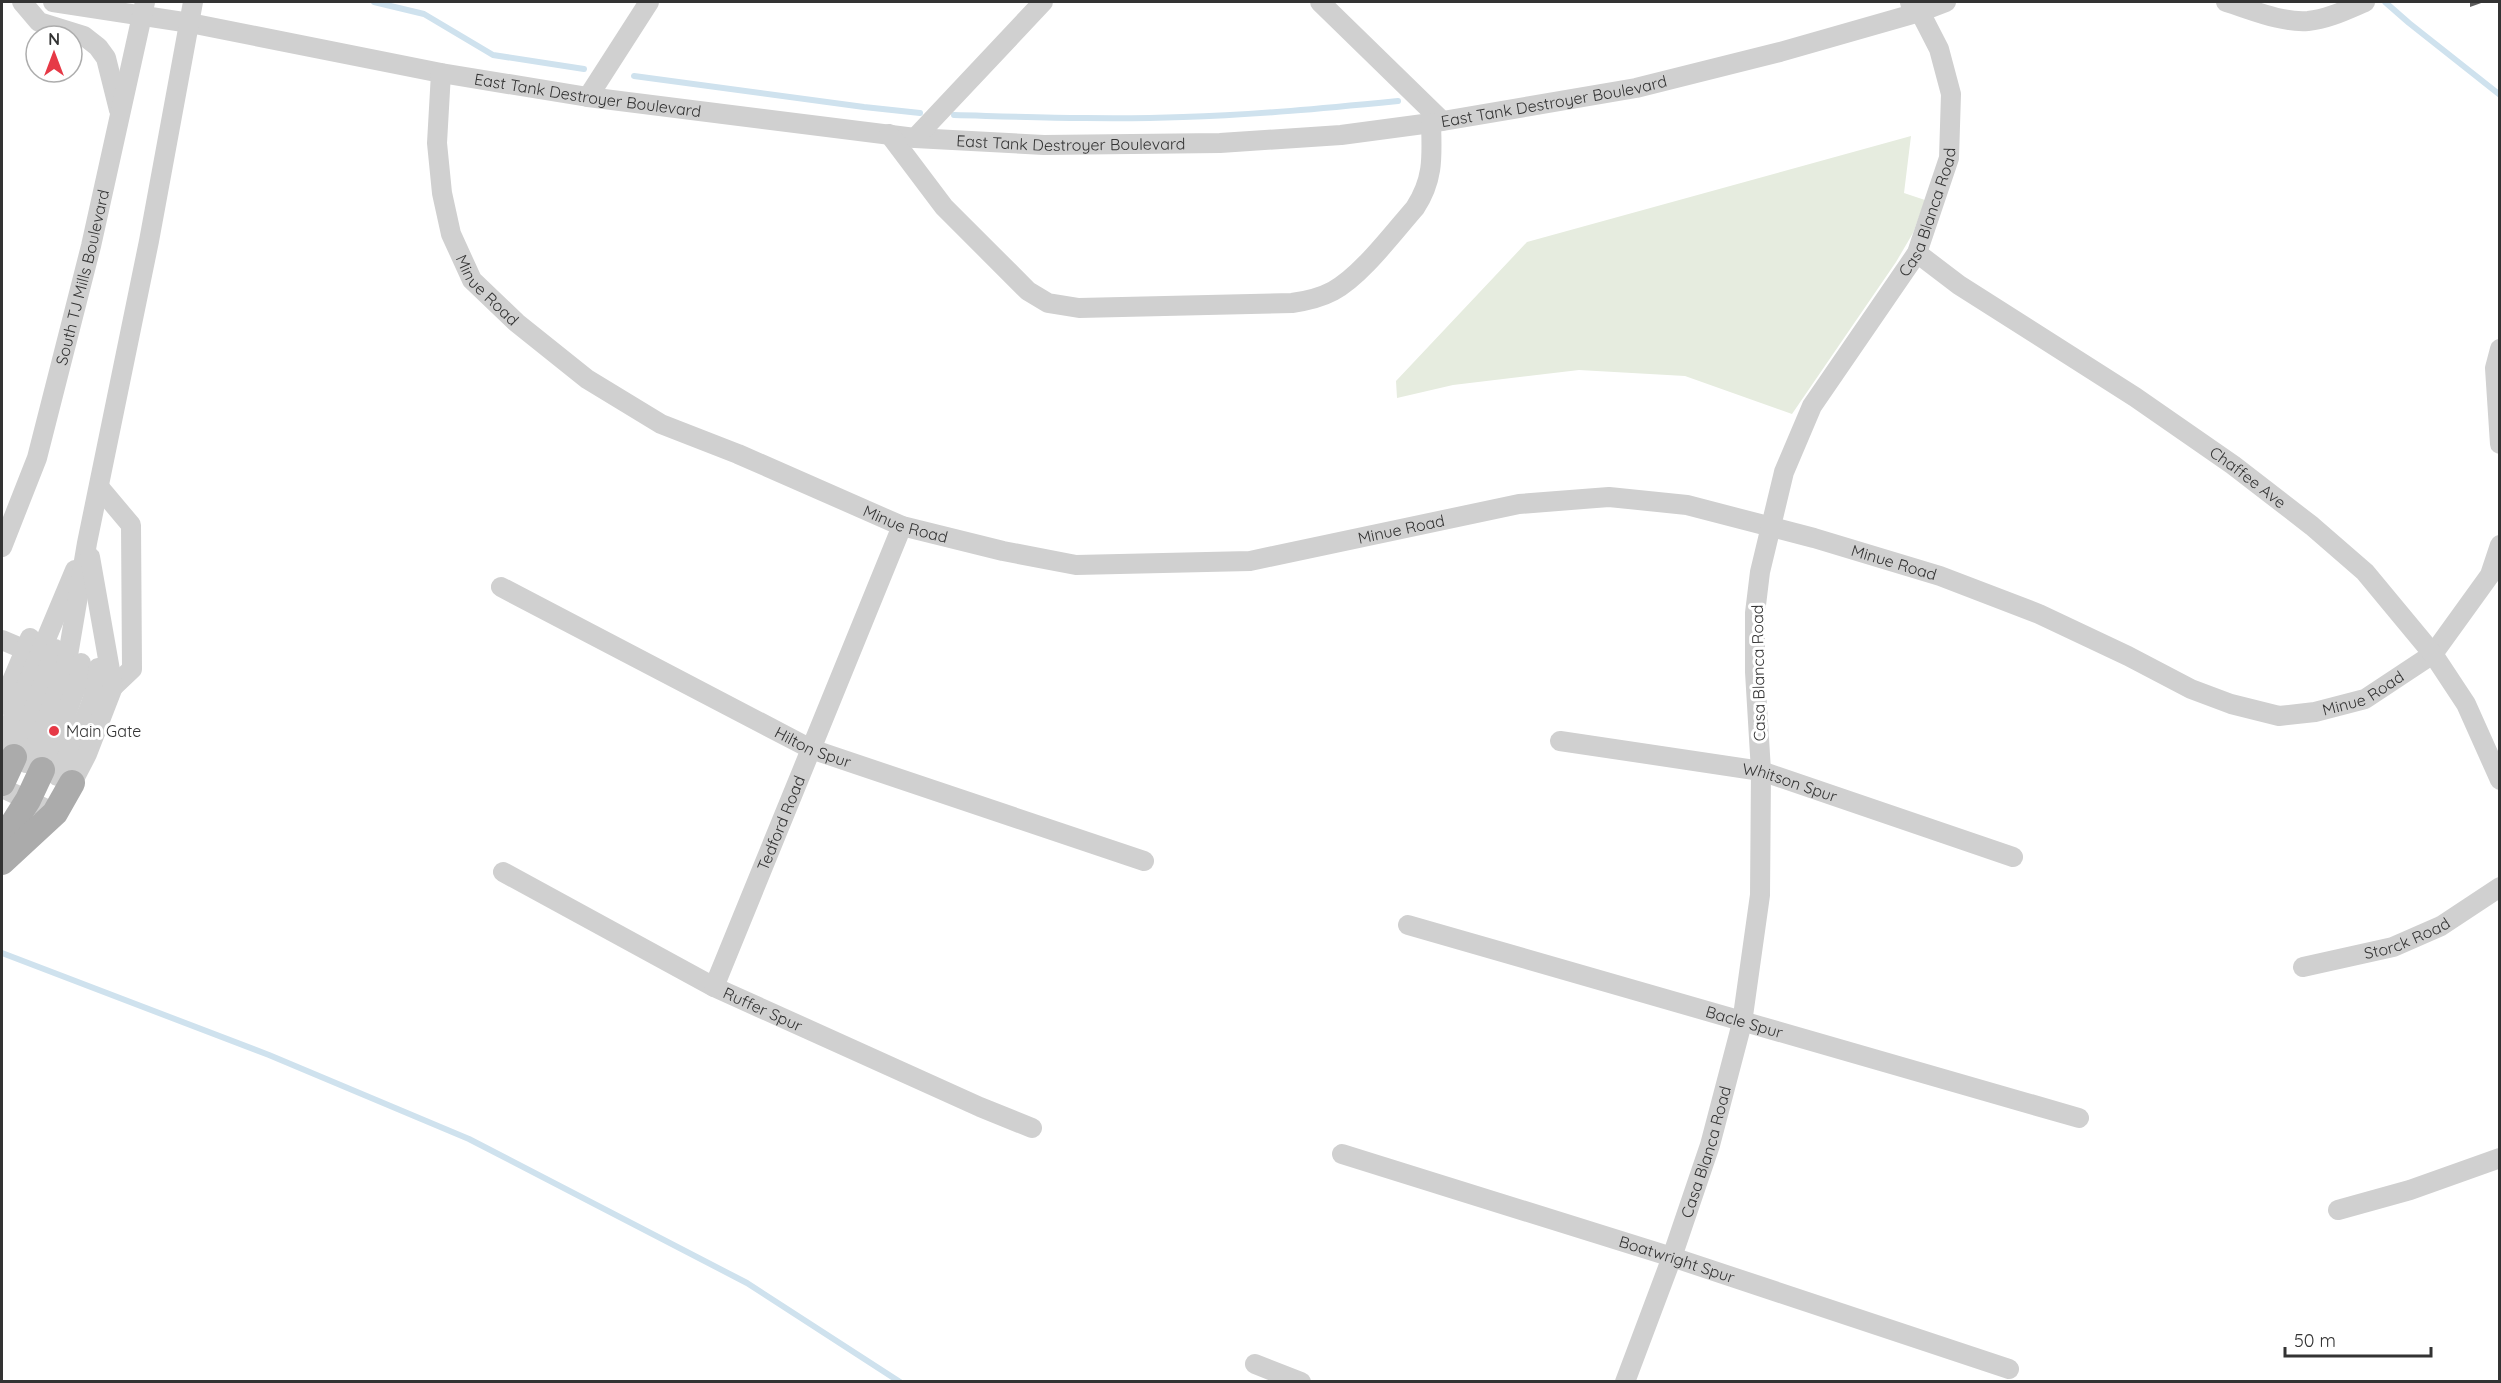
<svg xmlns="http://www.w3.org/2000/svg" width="2501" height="1383" viewBox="0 0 2501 1383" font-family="Quicksand,sans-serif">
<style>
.green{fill:#e6ecdf}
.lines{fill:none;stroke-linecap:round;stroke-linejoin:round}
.stream{stroke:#cfe2ee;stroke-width:6}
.minor{stroke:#d0d0d0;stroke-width:20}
.major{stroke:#ababab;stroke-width:26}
.shaded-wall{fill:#5f5f5f}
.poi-dot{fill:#e63946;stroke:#fff;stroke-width:2}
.labels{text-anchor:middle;stroke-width:6;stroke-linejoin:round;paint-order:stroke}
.street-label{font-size:16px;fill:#333;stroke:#fff}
.poi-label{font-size:16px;fill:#333;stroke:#fff;text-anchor:start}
</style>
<rect width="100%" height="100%" fill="#fff"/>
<polygon class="green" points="1911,136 1904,193 1925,200 1913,233 1896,262 1792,414 1685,376 1579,370 1453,385 1397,398 1396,381 1527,242"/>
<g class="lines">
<g class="stream">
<polyline points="374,2 424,14 493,55 584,69"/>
<polyline points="2385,2 2409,23 2500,95"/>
<polyline points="634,76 864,107 920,113"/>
<path d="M 954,115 C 1030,117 1107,120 1183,117 C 1255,115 1327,108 1398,101"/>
<polyline points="2,953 269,1055 469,1139 747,1283 900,1382"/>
</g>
<g class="minor">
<polyline points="22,2 39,22 84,36 98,47 106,58 119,110"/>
<path id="s1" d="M 53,2 L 190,23 L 441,73 L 588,97 L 915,138 L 1044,145 L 1220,143 L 1341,135 L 1431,123 L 1636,88 L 1780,52 L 1920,12 L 1946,2"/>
<polyline points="1320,2 1442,121"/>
<path d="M 2226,2 C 2250,9 2281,23 2308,21 C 2328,19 2346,10 2365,2"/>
<path id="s2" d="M 441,73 L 437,143 L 442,193 L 451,234 L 472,280 L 517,323 L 587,379 L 661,424 L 738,454 L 902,526 L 1003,551 L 1076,565 L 1250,561 L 1519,504 L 1609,497 L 1687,505 L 1814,538 L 1940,576 L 2039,614 L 2128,656 L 2191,689 L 2231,704 L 2279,716 L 2315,712 L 2365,699 L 2433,654 L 2490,575 L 2500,545"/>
<polyline points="588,97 649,2"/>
<path d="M 889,134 L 944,207 L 1028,291 L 1048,303 L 1079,308 L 1292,303 C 1306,301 1320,298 1333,291 C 1361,276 1393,233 1415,208 C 1434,179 1432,156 1431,123"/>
<polyline points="915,138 1043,2"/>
<path id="s3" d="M 1917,253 L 1959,285 L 2135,397 L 2233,465 L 2312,526 L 2365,572 L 2433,654 L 2466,704 L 2500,780"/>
<polyline points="2500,349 2495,368 2500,444"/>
<path id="s4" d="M 2,547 L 37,458 L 91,246 L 145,2"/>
<path id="s5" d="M 501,587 L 811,749 L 1144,861"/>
<polyline points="2,640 113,687 132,669 131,525 99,487"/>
<polyline points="2,705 30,638"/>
<path id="s6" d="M 1560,741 L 1761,771 L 2013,857"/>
<polyline points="2,744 75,570"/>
<polyline points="14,757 27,729 55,649"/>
<polyline points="26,763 41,735 66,667 87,543 149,241 193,2"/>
<polyline points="42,770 56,742 81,673 81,663"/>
<path d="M 57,776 C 70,751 100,696 98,668"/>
<polyline points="72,783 87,754 113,687 90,557"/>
<polyline points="2,788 55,813"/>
<path id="s7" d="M 503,872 L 714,987 L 980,1107 L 1032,1128"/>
<path id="s8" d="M 1408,925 L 2079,1118"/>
<path id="s9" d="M 2303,967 L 2393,947 L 2441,926 L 2500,887"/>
<path id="s10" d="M 714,987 L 902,526"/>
<path id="s11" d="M 1342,1154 L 1672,1257 L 2009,1369"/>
<polyline points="2338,1210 2410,1190 2500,1158"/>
<polyline points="1255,1364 1301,1382"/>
<path id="s12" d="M 1625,1382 L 1672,1257 L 1710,1145 L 1742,1023 L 1760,895 L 1761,771 L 1755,672 L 1755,613 L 1760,572 L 1784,472 L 1812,406 L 1917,253 L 1949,158 L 1951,94 L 1939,49 L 1920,12 L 1910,3"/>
</g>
<g class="major">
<polyline points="2,783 14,757"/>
<polyline points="2,841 28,800 42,770"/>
<polyline points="2,862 55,813 72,783"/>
</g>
</g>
<polygon class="shaded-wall" points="2470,2 2484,2 2470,7"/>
<circle class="poi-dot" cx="54" cy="731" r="6"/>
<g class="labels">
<g class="street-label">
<text dy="6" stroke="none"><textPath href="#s1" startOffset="543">East Tank Destroyer Boulevard</textPath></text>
<text dy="6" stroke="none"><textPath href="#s1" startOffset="1515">East Tank Destroyer Boulevard</textPath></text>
<text dy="6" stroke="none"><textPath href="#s1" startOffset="1029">East Tank Destroyer Boulevard</textPath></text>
<text dy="6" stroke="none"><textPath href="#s12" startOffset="1233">Casa Blanca Road</textPath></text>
<text dy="6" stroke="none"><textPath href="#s4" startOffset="282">South TJ Mills Boulevard</textPath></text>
<text dy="6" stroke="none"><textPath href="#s2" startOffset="230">Minue Road</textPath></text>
<text dy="6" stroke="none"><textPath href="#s3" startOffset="400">Chaffee Ave</textPath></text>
<text dy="6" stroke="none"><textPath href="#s2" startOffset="716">Minue Road</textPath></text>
<text dy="6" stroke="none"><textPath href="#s2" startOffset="1220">Minue Road</textPath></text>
<text dy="6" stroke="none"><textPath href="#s2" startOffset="1724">Minue Road</textPath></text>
<text transform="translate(1758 673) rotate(-91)" y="6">Casa Blanca Road</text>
<text dy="6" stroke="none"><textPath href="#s2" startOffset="2228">Minue Road</textPath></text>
<text dy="6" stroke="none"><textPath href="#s5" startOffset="351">Hilton Spur</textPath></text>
<text dy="6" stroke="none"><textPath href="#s6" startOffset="234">Whitson Spur</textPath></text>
<text dy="6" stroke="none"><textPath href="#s10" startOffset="177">Tedford Road</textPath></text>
<text dy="6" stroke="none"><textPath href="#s9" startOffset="108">Storck Road</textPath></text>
<text dy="6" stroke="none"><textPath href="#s7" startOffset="294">Ruffer Spur</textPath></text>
<text dy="6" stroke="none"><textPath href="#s8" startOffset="350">Bacle Spur</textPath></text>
<text dy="6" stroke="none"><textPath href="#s12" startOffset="244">Casa Blanca Road</textPath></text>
<text dy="6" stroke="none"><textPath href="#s11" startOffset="351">Boatwright Spur</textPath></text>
</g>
<g class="poi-label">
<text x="66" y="737">Main Gate</text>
</g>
</g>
<rect width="2501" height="1383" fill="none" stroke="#333333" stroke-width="6"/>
<g transform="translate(54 54)"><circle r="28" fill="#ffffff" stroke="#adadad" stroke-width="1.5"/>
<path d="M0-4.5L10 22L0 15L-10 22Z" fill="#e63946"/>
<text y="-9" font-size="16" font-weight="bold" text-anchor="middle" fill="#333333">N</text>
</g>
<path d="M2285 1347v9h146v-9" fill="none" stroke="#333333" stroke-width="3"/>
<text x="2294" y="1347" font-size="18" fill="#333333" stroke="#ffffff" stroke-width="4.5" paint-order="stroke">50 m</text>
</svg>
